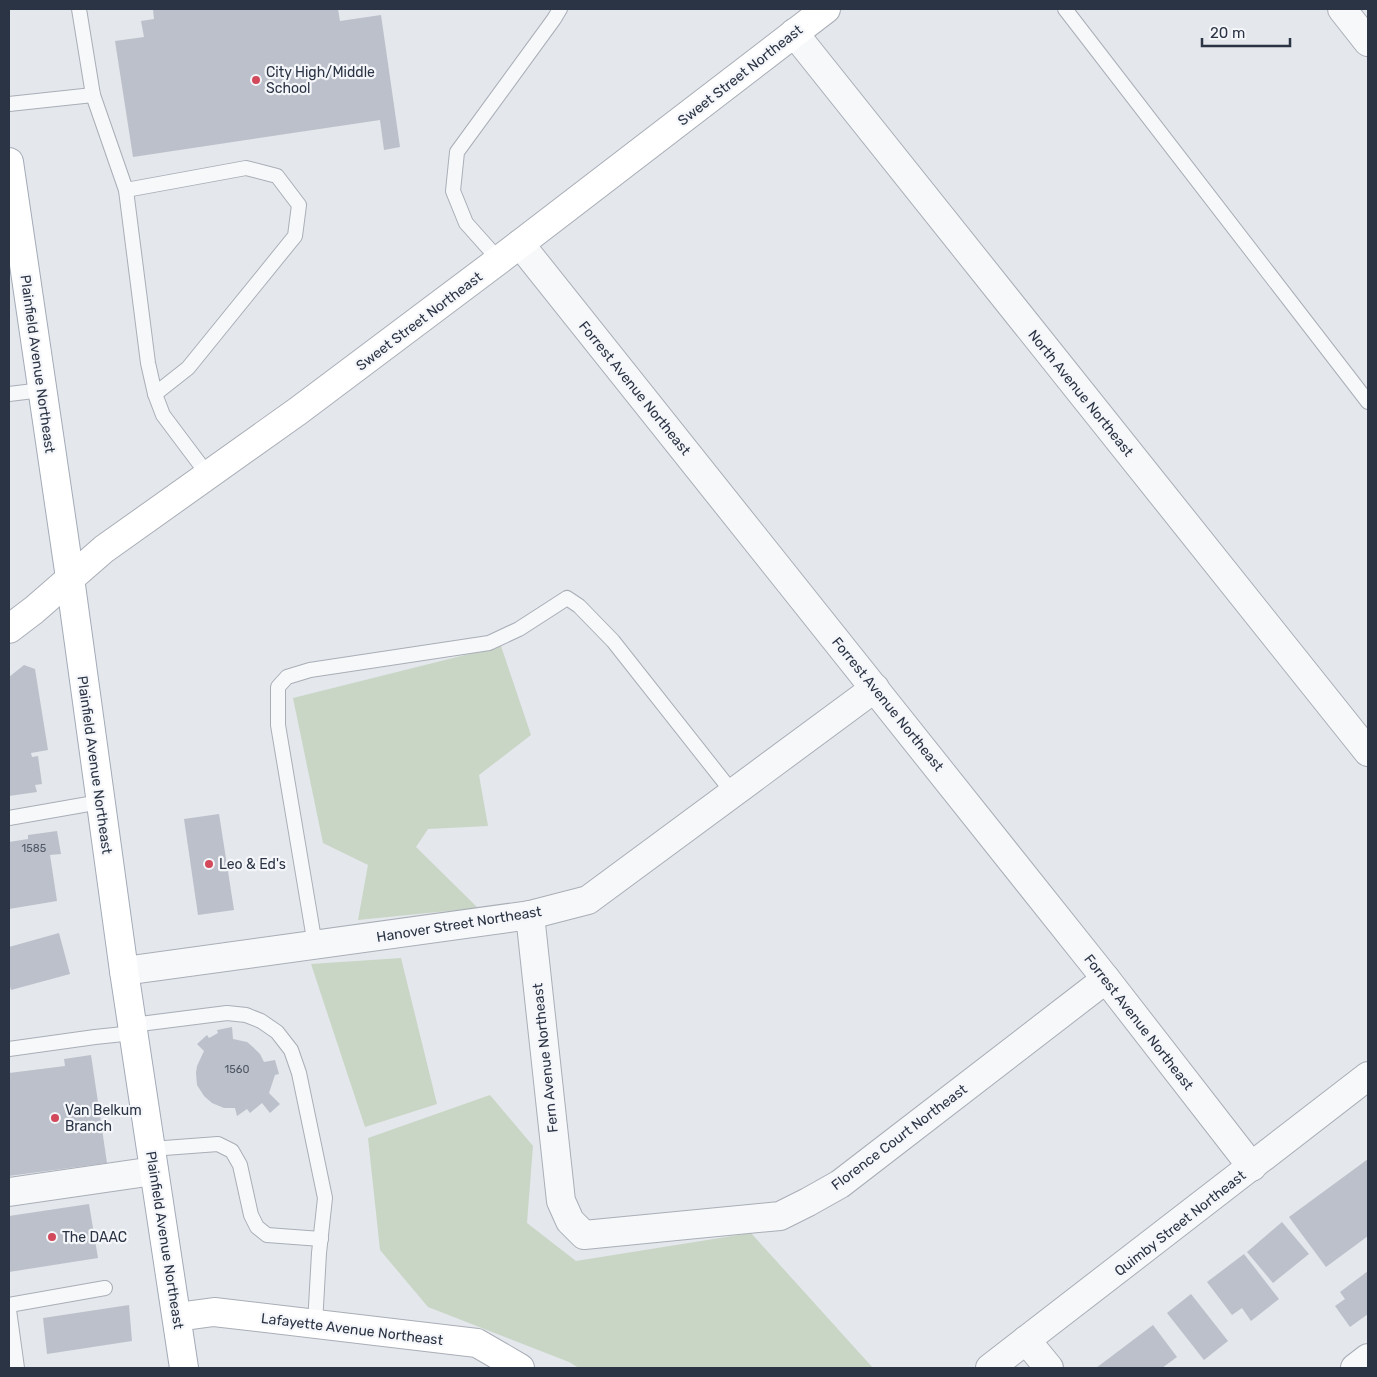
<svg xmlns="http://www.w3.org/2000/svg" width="1377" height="1377" viewBox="0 0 1377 1377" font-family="Rubik,sans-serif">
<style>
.green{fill:#c9d6c5}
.building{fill:#bbc0ca}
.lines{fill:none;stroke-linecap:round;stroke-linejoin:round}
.lane-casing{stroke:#a9aeb7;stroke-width:16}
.street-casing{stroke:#a9aeb7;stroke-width:30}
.secondary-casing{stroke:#a9aeb7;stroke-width:30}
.primary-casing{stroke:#a3abb8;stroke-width:30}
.lane{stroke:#f7f8fa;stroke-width:14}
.street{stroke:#f7f8fa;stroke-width:28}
.secondary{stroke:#fff;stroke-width:28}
.primary{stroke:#fff;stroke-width:28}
.poi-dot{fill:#d1495b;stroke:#f4f6f9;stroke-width:2}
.labels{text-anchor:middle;stroke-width:4.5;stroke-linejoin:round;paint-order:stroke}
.number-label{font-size:11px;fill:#4f5766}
.poi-label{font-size:14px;fill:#2b3445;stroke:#f4f6f9;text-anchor:start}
.street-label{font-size:14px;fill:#2b3445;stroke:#f4f6f9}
</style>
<rect width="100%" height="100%" fill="#e4e7ec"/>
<g class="green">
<polygon points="501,646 531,735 479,775 488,826 428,829 416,847 478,908 358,920 368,865 323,843 293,698"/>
<polygon points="401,958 437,1104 365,1127 311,964"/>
<polygon points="490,1095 533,1146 527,1223 576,1261 751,1233 873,1368 579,1368 569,1362 428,1307 380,1250 368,1138"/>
</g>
<g class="building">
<polygon points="153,9 338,9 340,21 381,15 400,147 384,150 380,120 133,157 115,41 144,37 141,21 154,19"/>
<polygon points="24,665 35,669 48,750 31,753 32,757 38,756 42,784 35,785 37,792 9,796 9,677"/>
<polygon points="219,814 234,910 198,915 184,819"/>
<polygon points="57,831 61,854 50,855 57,901 9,909 9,842 28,839 28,835"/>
<polygon points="59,933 70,974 11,990 9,983 9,947"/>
<polygon points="232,1027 233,1039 247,1042 253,1047 260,1054 264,1062 275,1060 279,1074 275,1075 269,1093 280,1104 270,1113 262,1103 250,1113 247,1109 237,1116 235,1108 224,1108 212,1103 204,1096 197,1085 196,1073 197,1066 204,1051 197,1044 207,1035 209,1038 218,1033 217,1030"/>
<polygon points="91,1055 107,1163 9,1176 9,1073 65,1066 64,1059"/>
<polygon points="1368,1159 1368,1236 1326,1267 1289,1217"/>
<polygon points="89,1204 98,1258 9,1272 9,1216"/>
<polygon points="1282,1222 1309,1254 1273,1283 1247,1252"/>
<polygon points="1244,1254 1279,1299 1251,1321 1242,1308 1232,1315 1207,1282"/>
<polygon points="1368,1271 1368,1314 1350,1327 1335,1306 1345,1299 1340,1292"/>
<polygon points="1191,1294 1228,1341 1204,1360 1167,1313"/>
<polygon points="129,1305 132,1341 47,1354 43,1318"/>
<polygon points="1153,1325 1177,1357 1162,1368 1096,1368"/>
</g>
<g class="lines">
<g class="lane-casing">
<g id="lane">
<polyline points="79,9 93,95 126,190 148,363 155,394 163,415 208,475"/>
<polyline points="1065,9 1368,402"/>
<polyline points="9,104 93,95"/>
<polyline points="126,190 246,168 277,176 299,205 295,236 188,368 155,394"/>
<polyline points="499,260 466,223 453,191 457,152 554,19 560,9"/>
<polyline points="9,394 42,390"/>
<polyline points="9,818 100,802"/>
<polyline points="315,945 278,725 278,687 287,677 310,670 489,643 519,629 567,598 579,606 613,641 733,793"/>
<polyline points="132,1025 227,1013 246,1015 261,1021 277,1032 291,1050 299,1073 325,1198 319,1253 315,1324"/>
<polyline points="9,1049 95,1037 133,1033"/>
<polyline points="151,1149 218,1144 232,1151 240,1165 251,1215 257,1227 267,1235 321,1239"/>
<polyline points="9,1305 105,1288"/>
<polyline points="9,1310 17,1368"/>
</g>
</g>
<g class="street-casing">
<g id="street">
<polyline points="1342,9 1368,42"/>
<polyline points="794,33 1368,752"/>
<polyline points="520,244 1106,979 1252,1167"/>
<polyline points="530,915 561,1201 570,1221 584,1235 780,1216 808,1202 840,1184 1106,979"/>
<polyline points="124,971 530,915 588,900 875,688"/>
<polyline points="9,1192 154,1171"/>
<polyline points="1026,1340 1049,1368"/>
<polyline points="990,1368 1368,1076"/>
<polyline points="1355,1368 1368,1358"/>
</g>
</g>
<g class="secondary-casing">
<g id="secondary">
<polyline points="9,629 34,610 104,549 298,411 499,260 826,9"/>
<polyline points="177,1317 214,1312 477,1343 520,1368"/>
</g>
</g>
<g class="primary-casing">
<polyline id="primary" points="9,162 70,578 124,971 184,1368"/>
</g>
<use href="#lane" class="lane"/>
<use href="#street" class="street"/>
<use href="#secondary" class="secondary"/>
<use href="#primary" class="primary"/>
</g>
<g class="poi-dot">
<circle cx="256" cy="80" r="5"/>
<circle cx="209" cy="864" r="5"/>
<circle cx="55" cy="1118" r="5"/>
<circle cx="52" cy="1237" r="5"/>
</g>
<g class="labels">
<g class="number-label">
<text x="34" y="852">1585</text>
<text x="237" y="1073">1560</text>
</g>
<g class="poi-label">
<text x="266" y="77">City High/Middle<tspan x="266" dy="16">School</tspan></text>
<text x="219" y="869">Leo &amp; Ed's</text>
<text x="65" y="1115">Van Belkum<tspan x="65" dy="16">Branch</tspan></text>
<text x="62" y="1242">The DAAC</text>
</g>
<g class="street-label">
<text transform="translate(740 75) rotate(-38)" y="5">Sweet Street Northeast</text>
<text transform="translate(419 321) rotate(-37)" y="5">Sweet Street Northeast</text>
<text transform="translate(38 364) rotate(82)" y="5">Plainfield Avenue Northeast</text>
<text transform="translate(635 388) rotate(51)" y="5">Forrest Avenue Northeast</text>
<text transform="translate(1081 393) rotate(51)" y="5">North Avenue Northeast</text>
<text transform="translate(888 704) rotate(51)" y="5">Forrest Avenue Northeast</text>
<text transform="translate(95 765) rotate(82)" y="5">Plainfield Avenue Northeast</text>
<text transform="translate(459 924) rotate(-9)" y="5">Hanover Street Northeast</text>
<text transform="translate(1139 1022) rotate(52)" y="5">Forrest Avenue Northeast</text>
<text transform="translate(545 1058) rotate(-96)" y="5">Fern Avenue Northeast</text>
<text transform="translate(899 1137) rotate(-37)" y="5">Florence Court Northeast</text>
<text transform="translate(1180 1223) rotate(-38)" y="5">Quimby Street Northeast</text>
<text transform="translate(165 1240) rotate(81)" y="5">Plainfield Avenue Northeast</text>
<text transform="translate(352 1329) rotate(7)" y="5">Lafayette Avenue Northeast</text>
</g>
</g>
<rect width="1377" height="1377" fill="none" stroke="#2b3445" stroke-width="20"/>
<path d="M1202 38v8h88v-8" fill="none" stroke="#2b3445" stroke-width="2.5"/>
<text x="1210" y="38" font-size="15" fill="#2b3445" stroke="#f4f6f9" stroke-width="4" paint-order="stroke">20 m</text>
</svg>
